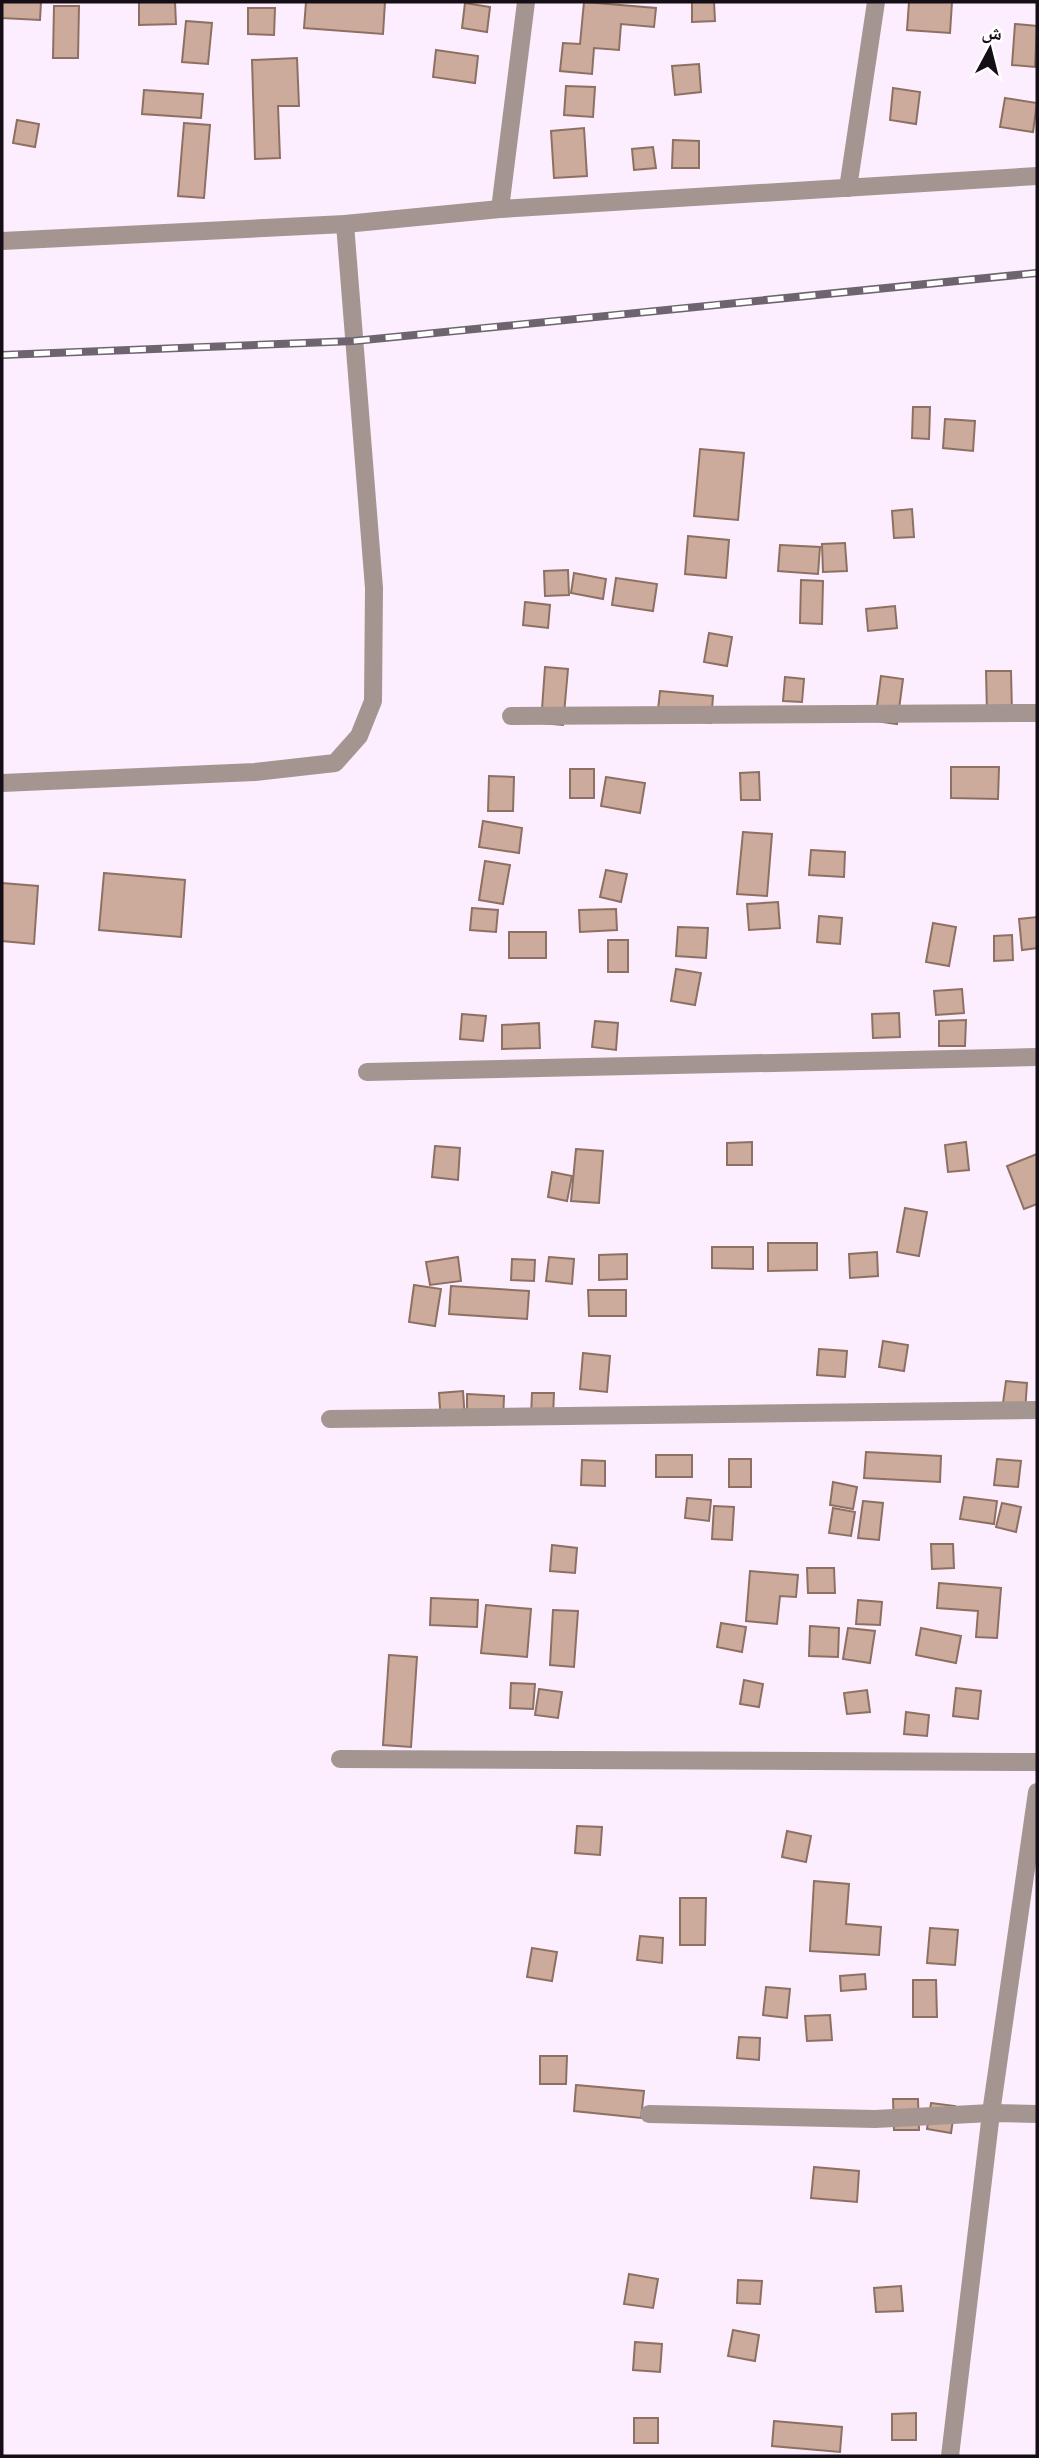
<svg xmlns="http://www.w3.org/2000/svg" width="1039" height="2458" viewBox="0 0 1039 2458" font-family="'PT Serif','Noto Naskh Arabic',serif">
<style>
.building{fill:#ccab9c;stroke:#8e7062;stroke-width:2}
.lines{fill:none;stroke-linecap:round;stroke-linejoin:round}
.minor{stroke:#a59591;stroke-width:18}
.rail-casing{stroke:#6e646f;stroke-width:8}
.rail{stroke:#fff;stroke-width:5;stroke-dasharray:16;stroke-linecap:butt}
</style>
<rect width="100%" height="100%" fill="#fceefe"/>
<g class="building">
<polygon points="2,2 41,2 40,20 2,18"/>
<polygon points="139,2 175,2 176,24 139,25"/>
<polygon points="306,2 385,2 383,34 304,28"/>
<polygon points="584,2 656,8 654,27 621,24 619,50 594,48 592,74 560,71 563,43 580,44"/>
<polygon points="692,2 714,2 715,21 692,22"/>
<polygon points="909,2 952,2 950,33 907,30"/>
<polygon points="465,3 490,7 487,32 462,28"/>
<polygon points="54,6 79,6 78,58 53,58"/>
<polygon points="248,8 275,8 274,35 248,34"/>
<polygon points="186,21 212,23 208,64 182,62"/>
<polygon points="1015,24 1037,26 1035,67 1012,65"/>
<polygon points="436,50 478,56 475,83 433,77"/>
<polygon points="297,58 299,106 278,106 280,158 255,159 252,60"/>
<polygon points="699,64 701,92 675,95 672,66"/>
<polygon points="566,86 595,87 593,117 564,115"/>
<polygon points="893,88 920,92 916,124 890,120"/>
<polygon points="144,90 203,94 201,118 142,114"/>
<polygon points="1005,98 1037,103 1033,132 1000,127"/>
<polygon points="17,120 39,124 35,147 13,143"/>
<polygon points="184,123 210,125 204,198 178,196"/>
<polygon points="584,128 587,176 554,178 551,131"/>
<polygon points="673,140 699,141 699,168 672,168"/>
<polygon points="653,147 656,168 634,170 632,149"/>
<polygon points="913,407 930,407 929,439 912,438"/>
<polygon points="945,419 975,421 973,451 943,448"/>
<polygon points="700,449 744,453 738,520 694,516"/>
<polygon points="912,509 914,537 894,538 892,511"/>
<polygon points="688,536 729,540 726,578 685,574"/>
<polygon points="845,543 847,571 823,572 822,544"/>
<polygon points="780,545 820,547 818,574 778,571"/>
<polygon points="568,570 569,595 545,596 544,571"/>
<polygon points="574,573 606,579 603,599 571,593"/>
<polygon points="616,578 657,584 653,611 612,605"/>
<polygon points="801,580 823,581 822,624 800,623"/>
<polygon points="525,602 550,605 548,628 523,625"/>
<polygon points="895,606 897,628 868,631 866,609"/>
<polygon points="709,633 732,637 727,666 704,662"/>
<polygon points="545,667 568,669 563,725 541,723"/>
<polygon points="986,671 1011,671 1012,713 987,713"/>
<polygon points="881,676 903,679 897,724 875,721"/>
<polygon points="785,677 804,679 802,702 783,701"/>
<polygon points="660,691 713,696 711,723 657,719"/>
<polygon points="951,767 999,767 998,799 951,798"/>
<rect x="570" y="769" width="24" height="29"/>
<polygon points="759,772 760,800 741,800 740,773"/>
<polygon points="489,776 514,777 513,811 488,811"/>
<polygon points="606,777 645,783 640,813 601,806"/>
<polygon points="483,821 522,828 519,853 479,847"/>
<polygon points="743,832 772,834 767,896 737,894"/>
<polygon points="811,850 845,852 844,877 809,875"/>
<polygon points="485,861 510,865 503,904 479,900"/>
<polygon points="606,870 627,874 621,902 600,897"/>
<polygon points="104,873 185,880 181,937 99,930"/>
<polygon points="2,883 38,886 34,944 2,941"/>
<polygon points="778,902 780,928 749,930 747,904"/>
<polygon points="472,908 498,910 496,932 470,930"/>
<polygon points="616,909 617,930 580,932 579,910"/>
<polygon points="819,916 842,918 840,944 817,942"/>
<polygon points="1037,917 1037,948 1022,950 1019,919"/>
<polygon points="933,923 956,927 949,966 926,962"/>
<polygon points="678,927 708,928 706,958 676,956"/>
<rect x="509" y="932" width="37" height="26"/>
<polygon points="1012,935 1013,960 994,961 994,936"/>
<rect x="608" y="940" width="20" height="32"/>
<polygon points="676,969 701,973 695,1005 671,1001"/>
<polygon points="962,989 964,1013 936,1015 934,991"/>
<polygon points="899,1013 900,1037 873,1038 872,1014"/>
<polygon points="462,1014 486,1016 483,1041 460,1039"/>
<polygon points="966,1020 965,1046 939,1046 939,1021"/>
<polygon points="595,1021 618,1023 616,1050 592,1047"/>
<polygon points="539,1023 540,1048 502,1049 502,1025"/>
<polygon points="752,1142 752,1165 727,1165 727,1143"/>
<polygon points="966,1142 969,1170 948,1172 945,1145"/>
<polygon points="435,1146 460,1148 458,1180 432,1177"/>
<polygon points="576,1149 603,1151 599,1203 571,1201"/>
<polygon points="1037,1154 1037,1204 1024,1209 1007,1166"/>
<polygon points="552,1172 572,1176 567,1201 548,1197"/>
<polygon points="905,1208 927,1212 919,1256 897,1252"/>
<polygon points="768,1243 817,1243 817,1270 768,1271"/>
<polygon points="712,1247 753,1247 753,1269 712,1268"/>
<polygon points="877,1252 878,1276 850,1278 849,1254"/>
<polygon points="627,1254 627,1279 599,1280 599,1255"/>
<polygon points="458,1257 461,1281 430,1285 426,1262"/>
<polygon points="549,1257 574,1259 572,1284 546,1281"/>
<polygon points="512,1259 535,1260 534,1281 511,1280"/>
<polygon points="414,1285 441,1289 435,1326 409,1322"/>
<polygon points="451,1286 529,1291 527,1319 449,1314"/>
<polygon points="588,1290 626,1290 626,1316 589,1316"/>
<polygon points="883,1341 908,1345 904,1371 879,1367"/>
<polygon points="819,1349 847,1351 845,1377 817,1375"/>
<polygon points="583,1353 610,1356 607,1392 580,1389"/>
<polygon points="1006,1381 1027,1383 1025,1412 1002,1410"/>
<polygon points="463,1391 465,1420 441,1422 439,1393"/>
<polygon points="532,1393 554,1393 553,1416 531,1416"/>
<polygon points="467,1394 504,1396 503,1422 467,1421"/>
<polygon points="866,1452 941,1456 940,1482 864,1478"/>
<rect x="656" y="1455" width="36" height="22"/>
<rect x="729" y="1459" width="22" height="28"/>
<polygon points="997,1459 1021,1461 1018,1487 994,1485"/>
<polygon points="582,1460 605,1461 605,1486 581,1485"/>
<polygon points="833,1482 857,1487 853,1509 830,1505"/>
<polygon points="964,1497 997,1501 994,1524 960,1519"/>
<polygon points="687,1498 711,1500 709,1521 685,1518"/>
<polygon points="863,1501 883,1503 879,1540 858,1538"/>
<polygon points="1002,1503 1021,1507 1016,1532 996,1527"/>
<polygon points="714,1506 734,1507 732,1540 712,1539"/>
<polygon points="833,1508 855,1512 851,1536 829,1533"/>
<polygon points="931,1544 953,1544 954,1568 932,1569"/>
<polygon points="552,1545 577,1548 575,1573 550,1571"/>
<polygon points="807,1568 834,1568 835,1593 808,1593"/>
<polygon points="750,1571 798,1575 796,1597 780,1596 777,1624 746,1621"/>
<polygon points="939,1583 1001,1588 997,1638 976,1637 978,1611 937,1608"/>
<polygon points="431,1598 478,1600 477,1627 430,1625"/>
<polygon points="858,1600 882,1602 880,1625 856,1624"/>
<polygon points="486,1605 531,1609 527,1657 481,1653"/>
<polygon points="553,1610 578,1611 574,1667 550,1665"/>
<polygon points="721,1623 746,1627 742,1652 717,1647"/>
<polygon points="810,1626 839,1628 838,1657 809,1656"/>
<polygon points="848,1628 875,1631 870,1663 843,1659"/>
<polygon points="921,1628 961,1636 956,1663 916,1655"/>
<polygon points="389,1655 417,1657 411,1747 383,1745"/>
<polygon points="744,1680 763,1684 759,1707 740,1704"/>
<polygon points="511,1683 535,1684 533,1709 510,1708"/>
<polygon points="956,1688 981,1691 978,1719 953,1716"/>
<polygon points="539,1689 562,1692 558,1718 535,1715"/>
<polygon points="867,1690 870,1712 847,1714 844,1693"/>
<polygon points="906,1712 929,1715 927,1736 904,1734"/>
<polygon points="577,1826 602,1827 600,1855 575,1853"/>
<polygon points="787,1831 811,1836 806,1862 782,1857"/>
<polygon points="814,1881 849,1884 846,1924 881,1927 879,1955 810,1951"/>
<polygon points="680,1898 706,1898 705,1945 680,1945"/>
<polygon points="930,1928 958,1930 955,1965 927,1963"/>
<polygon points="640,1936 663,1938 662,1963 637,1960"/>
<polygon points="532,1948 557,1952 552,1981 527,1977"/>
<polygon points="865,1974 866,1989 841,1991 840,1976"/>
<polygon points="913,1980 936,1980 937,2017 913,2017"/>
<polygon points="766,1987 790,1989 787,2018 763,2015"/>
<polygon points="830,2015 832,2040 807,2041 805,2016"/>
<polygon points="739,2037 760,2038 759,2060 737,2058"/>
<polygon points="540,2056 567,2056 566,2084 540,2084"/>
<polygon points="576,2085 644,2091 641,2118 574,2111"/>
<polygon points="893,2099 918,2099 919,2130 894,2130"/>
<polygon points="931,2103 955,2106 951,2133 927,2129"/>
<polygon points="814,2167 859,2171 857,2202 811,2198"/>
<polygon points="629,2274 658,2279 653,2308 624,2304"/>
<polygon points="738,2280 762,2281 760,2304 737,2303"/>
<polygon points="901,2286 903,2311 876,2312 874,2288"/>
<polygon points="733,2330 759,2335 755,2361 728,2356"/>
<polygon points="635,2342 662,2344 660,2372 633,2370"/>
<polygon points="916,2413 916,2440 892,2440 892,2414"/>
<rect x="634" y="2418" width="24" height="25"/>
<polygon points="774,2421 842,2427 840,2452 772,2446"/>
</g>
<g class="lines">
<g class="minor">
<polyline points="848,188 876,2"/>
<polyline points="500,209 526,2"/>
<polyline points="2,241 345,224 500,209 1037,176"/>
<polyline points="511,716 1037,713"/>
<polyline points="2,783 255,772 335,763 359,736 373,701 374,588 345,224"/>
<polyline points="367,1072 1037,1057"/>
<polyline points="330,1419 1037,1410"/>
<polyline points="340,1759 1037,1762"/>
<polyline points="649,2114 875,2119 991,2113 1037,2114"/>
<polyline points="950,2456 991,2113 1037,1792"/>
</g>
<g class="rail-casing">
<polyline id="rail" points="2,355 354,341 1037,273"/>
</g>
<use href="#rail" class="rail"/>
</g>
<rect width="1039" height="2458" fill="none" stroke="#160e17" stroke-width="7"/>
<g transform="translate(990 49) rotate(7)" stroke="#ffffff" stroke-width="5" paint-order="stroke">
<path d="M0-5L12 26L0 18L-12 26Z" fill="#160e17"/>
<text y="-10" font-size="19" font-weight="bold" text-anchor="middle" fill="#160e17">ش</text>
</g>
</svg>
